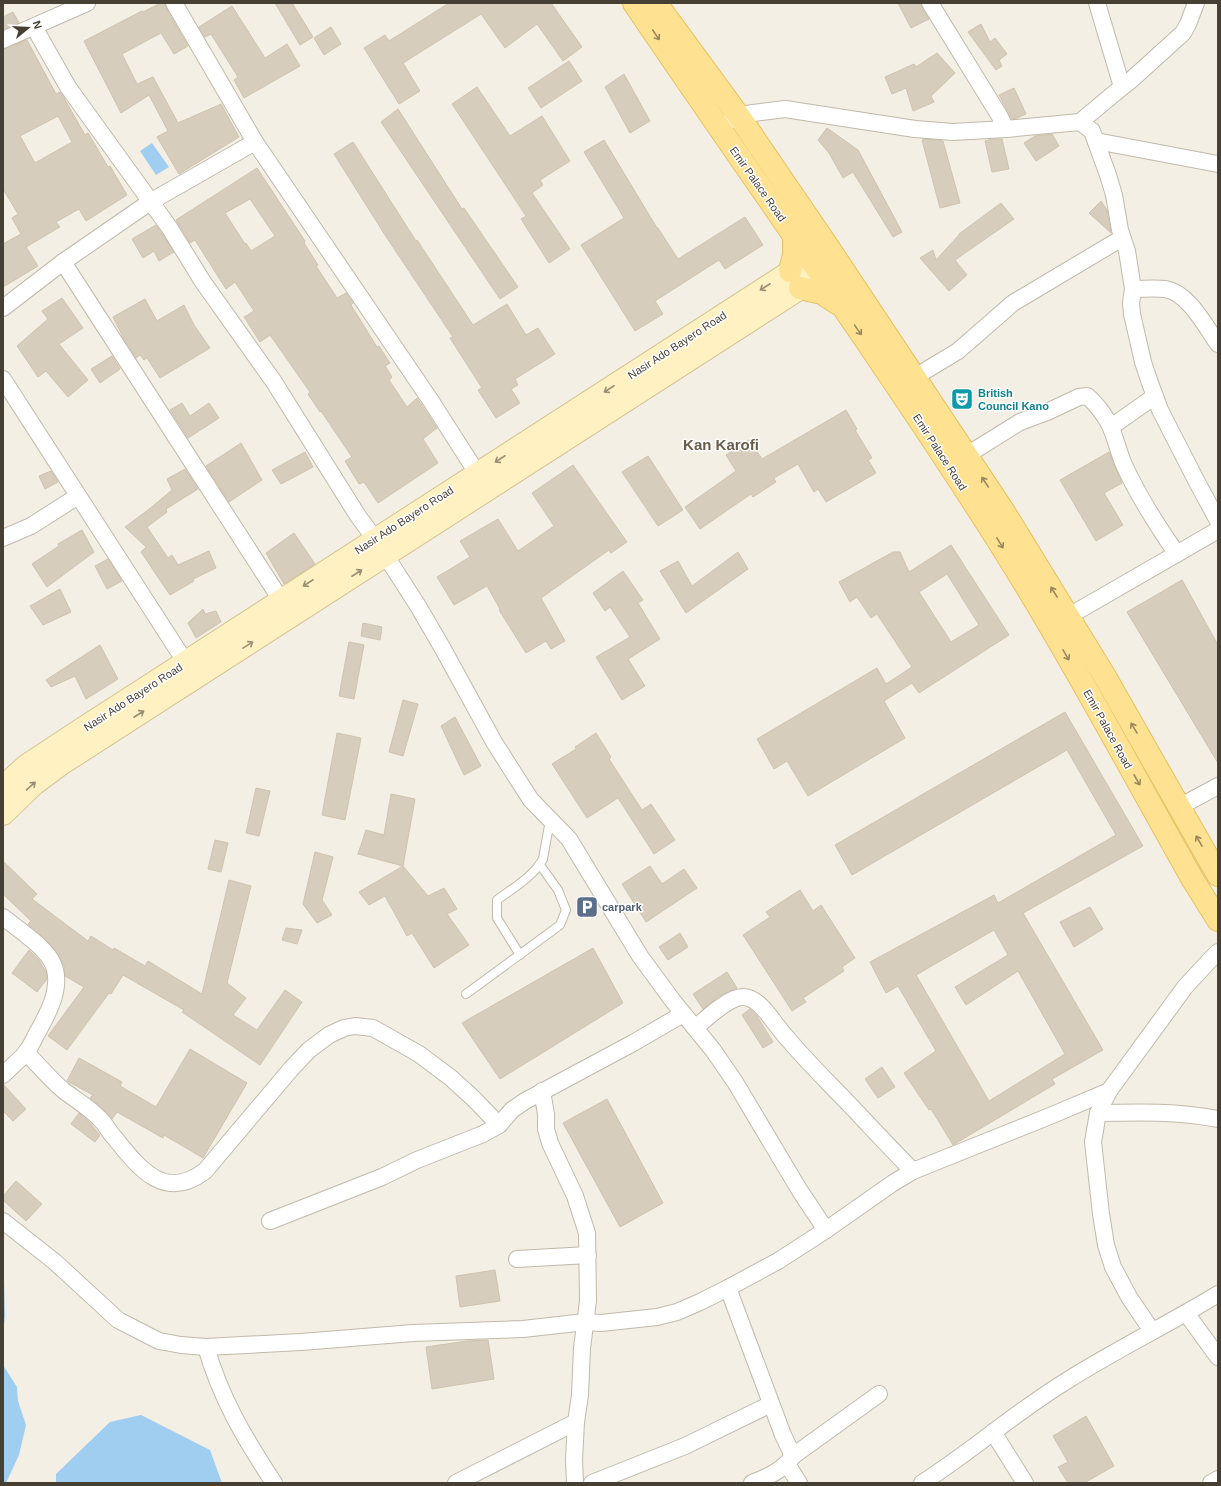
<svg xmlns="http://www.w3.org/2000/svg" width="1221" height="1486" font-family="Arial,sans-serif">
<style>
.water{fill:#9fcef1}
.building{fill:#d7cdbd;stroke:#cfc3ad;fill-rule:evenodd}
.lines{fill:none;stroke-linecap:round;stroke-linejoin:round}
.lane-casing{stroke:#c1b9aa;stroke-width:10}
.street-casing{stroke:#c1b9aa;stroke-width:18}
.secondary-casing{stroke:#d4c393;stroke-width:24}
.primary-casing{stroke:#e6c05f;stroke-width:24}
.lane{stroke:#fff;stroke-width:8}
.street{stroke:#fff;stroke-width:16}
.secondary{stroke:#fff1c2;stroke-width:22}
.primary{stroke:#ffe291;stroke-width:22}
.oneway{stroke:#99885e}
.oneway2{stroke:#998f74}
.labels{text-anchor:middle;stroke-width:3;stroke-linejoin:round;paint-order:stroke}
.street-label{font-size:11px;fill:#453f34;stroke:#fff}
.culture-label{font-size:11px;font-weight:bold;fill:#0d838f;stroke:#fff;text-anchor:start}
.service-label{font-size:11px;font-weight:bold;fill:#4e5e75;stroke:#fff;text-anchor:start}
.district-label{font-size:15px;font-weight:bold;fill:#685d4b;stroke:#fff}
</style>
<rect width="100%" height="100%" fill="#f3efe4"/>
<g class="water">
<path d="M152,143L169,167L156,175L140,151Z"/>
<path d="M3,1280H4L5,1316L3,1333Z"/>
<path d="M3,1365L17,1387L18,1401L26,1425L19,1455L6,1483H3Z"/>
<path d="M141,1415L210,1450L222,1483H56V1474L110,1422Z"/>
</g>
<g class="building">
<path d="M161,3H165L166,8L188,46L174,54L161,33L122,54L137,84L153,77L178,123L221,104L239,137L179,174L157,137L168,131L149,95L121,113L84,41L142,11L143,12Z"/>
<path d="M275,3H292L313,37L300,45Z"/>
<path d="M449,3H551L582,47L563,61L537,24L505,48L481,14L403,63L420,91L399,104L364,48L385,35L389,41Z"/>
<path d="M898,3H921L922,8L929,19L911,28Z"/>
<path d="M232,6L265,58L287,44L300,66L244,98L234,80L238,77L211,34L205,37L199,27Z"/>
<path d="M13,12L19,23L3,30V17Z"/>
<path d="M981,24L990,42L995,38L1007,54L999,60L1002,66L996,70L968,32Z"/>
<path d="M331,27L341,44L324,55L314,38Z"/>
<path d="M27,40L56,94L60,92L64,98L85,135L88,133L108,167L110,166L127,195L86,221L79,209L56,222L60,227L26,247L38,266L3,287V244L21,234L12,218L18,214L3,189V49ZM58,116L72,142L35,163L20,136Z"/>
<path d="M937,53L955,73L931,96L934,102L913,111L906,88L892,94L885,77L914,64L916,67Z"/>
<path d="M569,61L582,81L541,108L528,88Z"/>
<path d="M624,74L650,121L630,133L605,87Z"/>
<path d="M477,87L510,136L542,116L570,161L540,180L543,185L532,193L570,249L549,263L521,219L526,216L452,104Z"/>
<path d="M1014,88L1026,114L1017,118L1012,119L999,95Z"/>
<path d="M398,109L462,209L464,208L518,287L500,299L381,122Z"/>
<path d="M827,128L858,150L902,232L893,237L853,172L843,178L829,153L818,140Z"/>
<path d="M1052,134L1059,146L1036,161L1024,143L1035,136Z"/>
<path d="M926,139L943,141L960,203L940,208L922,140Z"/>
<path d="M992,139H1002L1009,169L992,172L985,141Z"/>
<path d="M604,140L657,228H658L678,259L745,217L763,245L725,269L719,260L655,301L663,314L635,331L581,245L624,218L584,152Z"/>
<path d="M353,142L416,241L417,240L473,325L507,304L526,335L538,328L555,354L515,379L518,385L511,389L520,403L496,418L478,390L482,388L450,338L453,337L385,235L334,154Z"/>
<path d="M257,168L305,241L304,243L318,265L316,266L337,298L346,293L353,303L351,305L377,347L379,346L390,363L385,366L392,377L389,380L407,407L417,398L437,428L423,439L438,463L378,503L364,482L359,484L345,461L352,457L321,411L320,412L308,394L310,392L270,335L260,342L244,317L254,311L235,282L226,289L195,240L190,243L176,220ZM250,199L275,236L251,251L246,243L245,244L225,213Z"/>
<path d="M1101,201L1107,210L1111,233L1089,213Z"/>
<path d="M1001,203L1014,219L955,260L967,275L949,291L920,258L933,250L936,260L959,235V234Z"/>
<path d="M156,225L174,252L159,261L154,251L143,258L132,239Z"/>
<path d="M62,298L83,328L59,344L88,380L68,397L46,371L38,377L17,346L48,319L42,311Z"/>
<path d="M145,299L157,321L184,305L194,325L210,348L160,378L147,358L144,360L140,355L136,358L124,339L113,317Z"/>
<path d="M112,356L120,369L100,383L91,369Z"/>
<path d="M182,403L190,416L209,403L219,418L188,438L170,410Z"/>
<path d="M846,410L857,429L855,430L872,458L868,460L876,473L826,502L818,489L814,492L798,464L774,478L776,482L753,497L751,494L700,529L685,507L736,471L726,455L749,440L762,459Z"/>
<path d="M241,443L262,480L229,502L206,466Z"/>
<path d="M305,452L313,467L281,484L272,470Z"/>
<path d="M1109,452L1122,483L1104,493L1123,525L1096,541L1060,480Z"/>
<path d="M648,456L683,510L658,526L622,472Z"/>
<path d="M573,465L627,542L611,553L609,550L541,598L565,641L551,649L546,641L526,653L499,610L500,609L487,586L454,605L437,577L470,557L460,541L498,519L518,551L554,526L532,493Z"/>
<path d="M185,469L198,489L166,509L167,512L147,527L168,558L172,555L178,565L209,551L216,568L193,579L194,581L170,595L141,552L146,547L125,527L148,510L172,490L167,479Z"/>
<path d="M51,471L58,482L45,489L39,476Z"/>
<path d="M82,530L94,552L47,587L32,564L59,546L58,544Z"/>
<path d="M294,533L315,564L284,584L266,553Z"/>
<path d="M951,545L1009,635L919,693L912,683L884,701L905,738L808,796L787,761L774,769L757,739L877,668L886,684L912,667L877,614L871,618L857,597L850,602L839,582L893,552H900L909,572ZM947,574L979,625L951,642L919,592Z"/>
<path d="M738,552L748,569L686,613L660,571L678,561L692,586Z"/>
<path d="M108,559L122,581L107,589L95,566Z"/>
<path d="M623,571L643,600L638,603L660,639L628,659L645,686L622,700L596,657L630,637L610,607L605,611L593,593Z"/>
<path d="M1182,580L1218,645V763L1127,612Z"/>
<path d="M60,589L71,612L43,625L30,606Z"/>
<path d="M203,609L205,614L216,611L221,622L196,638L188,623Z"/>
<path d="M363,623L382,627L380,640L361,636Z"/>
<path d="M349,642L364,645L354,699L339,696Z"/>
<path d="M100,645L118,679L86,699L75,676L51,687L46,680Z"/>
<path d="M403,700L418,704L403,756L389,752Z"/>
<path d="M1065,712L1143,846L1023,913L1103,1050L1052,1079L1055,1084L953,1145L931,1109L929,1110L904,1073L936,1051L898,986L886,993L870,962L994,895L998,903L1116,835L1067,750L852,875L835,845ZM994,930L1008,955L955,987L966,1005L1018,971L1065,1054L989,1101L916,975Z"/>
<path d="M455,717L481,766L464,775L441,726Z"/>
<path d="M337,733L361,738L345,820L322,815Z"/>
<path d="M596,733L611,757L609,759L642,810L651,804L675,840L654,854L618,798L587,818L552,764L576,749L575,747Z"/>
<path d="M256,788L270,791L259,836L246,833Z"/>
<path d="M391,794L415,799L403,866L358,854L366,830L384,835Z"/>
<path d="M215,840L228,843L221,872L208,869Z"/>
<path d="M315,852L333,857L322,900L332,915L317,923L303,904Z"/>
<path d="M3,861L37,894L32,899L88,941L91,936L113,950L114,948L145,966L148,961L202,994L229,880L251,886L227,983L246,998L233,1015L257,1030L285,990L302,1002L260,1065L182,1012L184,1010L123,975L111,994L109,993L67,1050L48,1036L84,987L65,976L64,966L54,948L28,924L31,921L3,894Z"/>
<path d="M403,866L428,896L444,888L457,909L447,914L469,945L434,968L412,933L407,936L385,896L369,905L359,892Z"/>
<path d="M650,866L662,884L684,869L697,888L646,922L622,884Z"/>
<path d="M800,890L813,911L821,905L855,958L842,967L844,971L803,998L806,1002L792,1011L743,935L770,917L766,912Z"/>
<path d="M1090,907L1103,929L1074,947L1060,922Z"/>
<path d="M286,928L302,930L297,944L282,940Z"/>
<path d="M680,933L688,947L668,960L659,947Z"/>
<path d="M593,948L623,1003L500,1079L462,1023Z"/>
<path d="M29,950L39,960L46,972L47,979L37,992L12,973Z"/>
<path d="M727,972L737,988L719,996L703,1009L693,994Z"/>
<path d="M750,1009L757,1016L773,1042L763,1048L742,1015Z"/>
<path d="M190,1049L247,1083L203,1158L164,1135L163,1138L117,1112L112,1119L103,1109L90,1098L93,1095L67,1081L79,1058L122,1082L120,1086L156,1107Z"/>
<path d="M882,1067L895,1087L878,1098L865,1079Z"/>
<path d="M3,1084L26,1109L13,1121L3,1111Z"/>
<path d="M607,1099L663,1203L620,1227L563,1123Z"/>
<path d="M79,1113L90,1123L100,1135L95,1142L71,1124Z"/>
<path d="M16,1181L42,1204L26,1221L3,1200V1196Z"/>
<path d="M495,1270L500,1301L460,1307L456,1276Z"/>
<path d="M488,1340L494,1379L432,1389L426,1347L467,1341Z"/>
<path d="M1086,1416L1114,1466L1084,1483H1068L1058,1467L1068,1462L1053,1436Z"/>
</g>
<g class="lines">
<g class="lane-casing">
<g id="lane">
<path d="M520,955L497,918V900C513,888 533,877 543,859L550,820"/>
<path d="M466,994L560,925L566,910L558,890L540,865"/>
</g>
</g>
<g class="street-casing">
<g id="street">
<path d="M174,3L255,142L431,401L477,473"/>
<path d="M930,3L999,115L1006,129"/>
<path d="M1097,3L1122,87"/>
<path d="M34,27L68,87L169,227L203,282L274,382L358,516L375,539L418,606L443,649L494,742L520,783L531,800L569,839L640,956L673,1001L713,1050L735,1082L800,1191L826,1230"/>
<path d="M3,40L87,3"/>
<path d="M731,120L738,115L785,109L915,129L953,132L1006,129L1080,122L1092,131L1108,175L1114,195L1120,230L1127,251L1133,289L1131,303L1132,314L1143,362L1150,383L1160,410L1198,484L1218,521"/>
<path d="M1080,122L1122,87L1130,81L1183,33L1188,24L1196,3"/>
<path d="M1096,141L1218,164"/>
<path d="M63,262L281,600"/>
<path d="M1133,289C1143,289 1155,288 1165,289C1188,292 1206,327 1218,344"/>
<path d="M3,308L63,262L150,202L255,142"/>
<path d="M915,377L958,351L1013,303L1122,238"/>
<path d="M3,379L186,663"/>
<path d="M1111,427L1155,396"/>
<path d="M967,455L1020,422L1047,412L1079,397L1087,396C1095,402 1107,418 1111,428C1116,440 1119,453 1124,465C1138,495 1158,527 1177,554"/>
<path d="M3,538L31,526L78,496"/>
<path d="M1069,616L1218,530"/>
<path d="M1179,807L1218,786"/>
<path d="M3,917C18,929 41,944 51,960C65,984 48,1014 36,1035C33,1041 30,1048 25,1054C18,1061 10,1068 3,1075"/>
<path d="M695,1028C706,1019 728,997 743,997C758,997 770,1017 778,1027C800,1055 824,1078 848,1103C870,1126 891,1149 913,1171"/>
<path d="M26,1052C38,1065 50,1079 63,1090C76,1100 90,1108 101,1120C106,1125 109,1132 114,1137C139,1168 164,1202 205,1171L291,1069L309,1050L329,1035L344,1028L355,1026L373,1028L419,1054L451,1078L474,1099L499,1125"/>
<path d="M542,1091L546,1114V1129L550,1143L575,1196L587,1233L588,1301L582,1348L580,1395L576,1422L574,1460L575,1483"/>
<path d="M1098,1113C1139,1112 1178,1111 1218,1119"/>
<path d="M3,1221L55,1262L118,1320L159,1341L181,1345L206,1347L301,1342L413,1333L523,1329L585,1322L601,1323L657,1317L677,1312L700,1302L728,1288L778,1261L826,1230L893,1183L913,1171L1050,1116L1109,1091"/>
<path d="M270,1221L382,1177L417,1160L483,1134L499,1125L512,1110L525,1101L633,1043L683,1014"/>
<path d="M517,1259L588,1255"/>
<path d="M728,1288L783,1435L793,1456"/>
<path d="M1186,1313L1218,1357"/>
<path d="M1152,1331L1129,1297L1113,1267L1106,1245L1101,1214L1093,1142L1098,1113L1109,1091L1185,987L1209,961L1218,952"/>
<path d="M206,1347C221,1399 245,1439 274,1483"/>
<path d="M993,1432L1025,1483"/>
<path d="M787,1464L799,1483"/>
<path d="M456,1483L576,1422"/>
<path d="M592,1483L685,1446L771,1404"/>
<path d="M752,1483C768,1477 783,1470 793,1456L879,1394"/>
<path d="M922,1483C972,1451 1017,1411 1068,1380C1117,1349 1169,1324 1218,1294"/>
<path d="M1211,1483L1218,1479"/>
</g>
</g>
<g class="secondary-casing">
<g id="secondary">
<path d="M3,787L26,766L79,731L807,261"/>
<path d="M3,814L34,784L61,764L816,278"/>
</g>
</g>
<g class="primary-casing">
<g id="primary">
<path d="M634,3C753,179 878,352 992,531C1064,644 1127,763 1193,880L1218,920"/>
<path d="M656,3L738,115L828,247L1004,512L1104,675L1218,875"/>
<path d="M790,271L794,255V236"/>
<path d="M800,288L822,293L837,303"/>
</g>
</g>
<use href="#lane" class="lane"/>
<use href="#street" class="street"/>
<use href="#secondary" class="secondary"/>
<use href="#primary" class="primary"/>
</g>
<defs><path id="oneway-shaft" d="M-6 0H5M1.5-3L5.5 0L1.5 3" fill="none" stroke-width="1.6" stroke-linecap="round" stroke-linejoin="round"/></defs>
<g class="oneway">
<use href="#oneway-shaft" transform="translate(656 35) rotate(56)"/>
<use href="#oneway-shaft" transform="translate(858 330) rotate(55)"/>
<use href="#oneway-shaft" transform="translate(985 482) rotate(-123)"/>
<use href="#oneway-shaft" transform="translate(1000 543) rotate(58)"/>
<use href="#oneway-shaft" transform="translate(1054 592) rotate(-122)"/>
<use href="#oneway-shaft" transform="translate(1066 655) rotate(60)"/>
<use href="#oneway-shaft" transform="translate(1134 728) rotate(-120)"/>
<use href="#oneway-shaft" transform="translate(1137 780) rotate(61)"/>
<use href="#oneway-shaft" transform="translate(1199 841) rotate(-120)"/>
</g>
<g class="oneway2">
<use href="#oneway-shaft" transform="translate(765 287) rotate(147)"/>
<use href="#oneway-shaft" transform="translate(609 389) rotate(147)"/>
<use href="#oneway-shaft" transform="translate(500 459) rotate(147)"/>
<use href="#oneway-shaft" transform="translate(357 573) rotate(-33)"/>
<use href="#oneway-shaft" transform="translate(308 583) rotate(147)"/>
<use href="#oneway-shaft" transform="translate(248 645) rotate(-32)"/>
<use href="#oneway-shaft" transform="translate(139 714) rotate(-33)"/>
<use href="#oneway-shaft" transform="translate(31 786) rotate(-41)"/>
</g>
<defs>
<g id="theatre-square" transform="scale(1.15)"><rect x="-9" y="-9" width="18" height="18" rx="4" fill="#0f9aa8" stroke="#fff"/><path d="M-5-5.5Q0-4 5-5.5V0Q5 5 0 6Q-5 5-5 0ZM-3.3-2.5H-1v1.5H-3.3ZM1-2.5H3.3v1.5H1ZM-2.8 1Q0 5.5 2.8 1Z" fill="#fff"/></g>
<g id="parking-square" transform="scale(1.15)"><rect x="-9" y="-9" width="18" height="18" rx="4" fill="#5c6f8a" stroke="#fff"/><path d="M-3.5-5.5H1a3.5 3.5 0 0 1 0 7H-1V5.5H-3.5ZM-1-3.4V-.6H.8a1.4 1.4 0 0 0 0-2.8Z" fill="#fff"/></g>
</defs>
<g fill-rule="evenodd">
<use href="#theatre-square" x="962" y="399"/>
<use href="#parking-square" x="587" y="907"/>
</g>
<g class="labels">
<g class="street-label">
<text transform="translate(758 184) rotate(55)" y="4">Emir Palace Road</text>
<text transform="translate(677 345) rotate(-33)" y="4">Nasir Ado Bayero Road</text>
<text transform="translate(940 452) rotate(57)" y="4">Emir Palace Road</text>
<text transform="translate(404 520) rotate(-33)" y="4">Nasir Ado Bayero Road</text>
<text transform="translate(133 697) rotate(-33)" y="4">Nasir Ado Bayero Road</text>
<text transform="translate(1108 729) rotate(61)" y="4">Emir Palace Road</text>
</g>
<g class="culture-label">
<text x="978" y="397">British<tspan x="978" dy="13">Council Kano</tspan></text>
</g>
<g class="service-label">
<text x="602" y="911">carpark</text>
</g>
<g class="district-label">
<text x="721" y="450">Kan Karofi</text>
</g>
</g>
<rect width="1221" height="1486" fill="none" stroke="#453f34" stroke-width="8"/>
<g transform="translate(28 28) rotate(72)" stroke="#ffffff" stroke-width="3" paint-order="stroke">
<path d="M0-3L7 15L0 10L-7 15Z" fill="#453f34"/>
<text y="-6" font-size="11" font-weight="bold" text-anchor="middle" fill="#453f34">N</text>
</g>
</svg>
